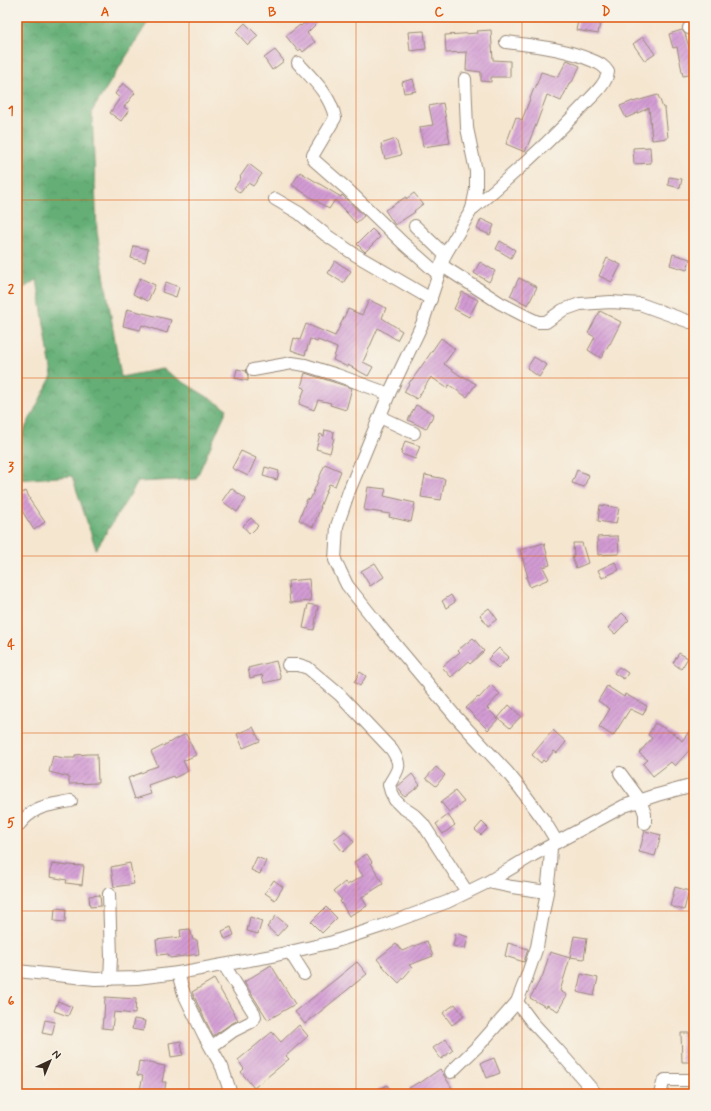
<svg xmlns="http://www.w3.org/2000/svg" width="711" height="1111" font-family="Mynerve,sans-serif">
<style>
.forest{fill:url(#forest-crowns);stroke:#506c4a}
.building{fill:url(#building-hatch)}
.lines{fill:none;stroke-linecap:round;stroke-linejoin:round}
.minor-casing{stroke:#988877;stroke-width:14}
.minor{stroke:#fff;stroke-width:12}
.grid{fill:none;stroke:#df570d;stroke-width:1;stroke-opacity:0.55}
.neatline{fill:none;stroke:#df570d;stroke-width:1.5}
.grid-label{font-size:13px;text-anchor:middle;font-weight:bold;fill:#df570d}
</style>
<defs>
<pattern id="forest-crowns" width="20" height="18" patternUnits="userSpaceOnUse"><rect width="20" height="18" fill="#65af77"/><path d="M2 6a3 3 0 1 1 6 0M12 15a3 3 0 1 1 6 0" fill="none" stroke="#548f61"/></pattern>
<pattern id="building-hatch" width="6" height="6" patternUnits="userSpaceOnUse"><rect width="6" height="6" fill="#d39cd4"/><path d="M-1 1l2-2M0 6l6-6M5 7l2-2" fill="none" stroke="#ac7fab"/></pattern>
</defs>
<rect width="100%" height="100%" fill="#f7f3e8"/>
<filter id="ink" filterUnits="userSpaceOnUse"><feTurbulence type="fractalNoise" baseFrequency=".025" numOctaves="2"/><feDisplacementMap in="SourceGraphic" scale="8" xChannelSelector="R" yChannelSelector="G"/><feConvolveMatrix kernelMatrix="1 2 1 2 8 2 1 2 1" color-interpolation-filters="sRGB"/></filter>
<filter id="wash" filterUnits="userSpaceOnUse"><feTurbulence type="fractalNoise" baseFrequency=".012" numOctaves="4" result="noise"/><feDisplacementMap in="SourceGraphic" scale="16" xChannelSelector="R" yChannelSelector="G"/><feGaussianBlur stdDeviation="0.9" result="paint"/><feColorMatrix in="noise" values="0 0 0 0 0 0 0 0 0 0 0 0 0 0 0 0 0 1.4 0 .05"/><feComposite in="paint" operator="in"/></filter>
<g filter="url(#wash)">
<rect width="100%" height="100%" fill="#f5e6d0"/>
<path class="forest" d="M17,17H151L92,111L97,232L121,377L162,369L227,409L196,479L138,482L96,549L72,476L17,480V442L20,438L52,376L37,279L17,293Z"/>
<g id="blocks">
<g class="building">
<path d="M311,17L317,23L307,33L315,42L303,52L301,49L298,51L286,36L300,25L301,26Z"/>
<path d="M579,17H601L598,34L576,30Z"/>
<path d="M245,23L258,36L248,45L236,32Z"/>
<path d="M491,30L493,60L510,61V77H491V82L481,81V72L466,70L467,52L446,53L445,35L478,33L477,31Z"/>
<path d="M682,30L685,34L691,53L694,52V74L683,76L677,47L673,48L669,34Z"/>
<path d="M424,31L426,49L410,51L408,32Z"/>
<path d="M643,37L655,54L645,61L633,44Z"/>
<path d="M275,50L284,61L272,70L264,58Z"/>
<path d="M567,60L580,66L572,82H570L561,101L547,95L536,125L525,152L506,144L516,117L522,120L534,88L535,89L541,72L558,77Z"/>
<path d="M413,79L416,91L404,93L402,82Z"/>
<path d="M123,83L135,93L124,107L129,110L121,121L110,113L120,98L115,94Z"/>
<path d="M658,95L663,108H665L668,138L652,140L649,108L626,118L620,106L633,101V102Z"/>
<path d="M443,103L450,143L423,147L420,127L433,125L429,106Z"/>
<path d="M396,139L401,155L385,159L381,144Z"/>
<path d="M650,147L651,163L634,164L633,148Z"/>
<path d="M249,164L262,174L253,186L248,183L240,193L234,188L241,178L240,177Z"/>
<path d="M300,172L341,197L342,195L364,216L356,223L335,200L329,209L292,185Z"/>
<path d="M669,177L682,179L680,188L668,185Z"/>
<path d="M414,193L423,204L414,211L415,212L395,225L385,210L406,197V199Z"/>
<path d="M481,219L494,225L490,235L477,229Z"/>
<path d="M372,229L380,237L365,252L357,244Z"/>
<path d="M500,241L515,250L511,258L496,249Z"/>
<path d="M134,246L148,249L145,262L131,258Z"/>
<path d="M673,254L690,259L687,270L670,265Z"/>
<path d="M607,258L621,265L612,282L599,276Z"/>
<path d="M335,261L351,271L343,283L328,273Z"/>
<path d="M480,262L495,271L489,282L474,273Z"/>
<path d="M140,278L155,285L148,301L133,294Z"/>
<path d="M519,278L537,287L528,305L510,296Z"/>
<path d="M166,282L179,287L176,297L162,292Z"/>
<path d="M462,292L478,300L469,317L454,309Z"/>
<path d="M369,300L386,308L382,318L402,331L397,340L378,328L363,362L373,367L368,376L348,365V367L333,360L337,348L318,340L317,342L310,339L305,355L291,350L294,338L300,340L306,324L335,336L348,309L362,315Z"/>
<path d="M127,309L171,320L167,333L142,325L140,330L123,326Z"/>
<path d="M600,311L621,322L610,344H609L601,358L588,350L595,337L588,333Z"/>
<path d="M441,338L455,349L444,364L462,377L463,376L476,384L467,397L449,385L447,388L431,377L417,399L404,392L411,380H412Z"/>
<path d="M534,357L547,365L539,377L527,368Z"/>
<path d="M237,369L246,371L248,376V381L235,378Z"/>
<path d="M305,373L352,388L346,410L330,405L331,403L318,400L314,410L299,404L305,388L301,387Z"/>
<path d="M416,405L434,414L426,429L408,420Z"/>
<path d="M325,430L334,432L333,438H334L330,453L316,449L320,434L324,436Z"/>
<path d="M405,441L420,446L415,459L401,454Z"/>
<path d="M241,451L256,458L248,476L232,468Z"/>
<path d="M325,464L341,471L335,486L329,484L320,507H321L313,527L299,520L307,499L310,500Z"/>
<path d="M265,467L279,471L277,480L263,476Z"/>
<path d="M577,470L589,475L584,487L572,483Z"/>
<path d="M425,475L445,479L441,500L421,497Z"/>
<path d="M368,487L386,489L384,496L415,503L411,522L389,517L390,514L364,510Z"/>
<path d="M231,488L246,499L237,512L222,501Z"/>
<path d="M26,491L30,499H29L45,522L34,530L17,503V495Z"/>
<path d="M600,505L619,508L616,524L598,521Z"/>
<path d="M251,518L258,526L250,534L243,526Z"/>
<path d="M614,536H618L619,554L598,555L597,537Z"/>
<path d="M544,543L550,565L543,567L549,579L530,587L526,577H528L520,550Z"/>
<path d="M573,543H582L588,563L576,568L572,557L574,556Z"/>
<path d="M615,562L619,570L602,578L598,570Z"/>
<path d="M375,563L384,577L370,586L361,571Z"/>
<path d="M309,579L311,601L290,603L288,581Z"/>
<path d="M451,595L455,602L446,608L442,601Z"/>
<path d="M308,604L318,606L314,630L303,628Z"/>
<path d="M489,608L497,619L488,626L480,615Z"/>
<path d="M622,613L629,620L615,634L608,628Z"/>
<path d="M473,638L484,651L470,664L468,662L451,677L442,667L460,652L458,650Z"/>
<path d="M499,648L509,657L498,668L488,659Z"/>
<path d="M679,653L688,658L681,669L673,663Z"/>
<path d="M276,661L281,679L264,683L262,675L250,678L248,668Z"/>
<path d="M619,667L628,673L624,679L614,673Z"/>
<path d="M360,672L366,676L360,686L354,682Z"/>
<path d="M491,685L500,694L487,708L498,719L488,730L466,708L478,697L479,698Z"/>
<path d="M607,686L624,697L625,694L647,706L643,715L630,709L613,736L599,727L610,709L598,701Z"/>
<path d="M509,705L521,716L510,728L498,718Z"/>
<path d="M655,723L676,735L682,741L689,732L694,736V745L675,766L671,762L653,776L643,764L648,760L639,753L652,738L648,735Z"/>
<path d="M253,727L260,741L243,748L237,734Z"/>
<path d="M553,730L566,742L557,753L554,751L545,762L543,760L541,763L532,755Z"/>
<path d="M186,734L196,755L183,761L188,771L174,778L173,776L148,785L151,794L135,799L128,778L146,771V770L158,766L151,752Z"/>
<path d="M89,754H97L98,783L69,784V777L49,772L53,756L64,758H75V755Z"/>
<path d="M436,767L445,775L436,786L426,778Z"/>
<path d="M412,774L420,785L405,797L397,787Z"/>
<path d="M455,791L464,802L449,812L441,802Z"/>
<path d="M448,815L455,825L443,834L436,824Z"/>
<path d="M482,822L488,828L481,835L475,830Z"/>
<path d="M345,831L354,842L343,852L333,840Z"/>
<path d="M645,831L661,835L655,856L639,852Z"/>
<path d="M367,854L372,862L371,863L383,884L362,897L367,906L349,916L340,901L342,900L334,891L345,882L347,885L363,876L354,862Z"/>
<path d="M257,857L266,861L260,874L251,870Z"/>
<path d="M130,863L134,884L114,887L111,867Z"/>
<path d="M52,864L68,866V865L84,866L82,885L66,883L67,880L50,877Z"/>
<path d="M274,880L283,887L275,900L265,893Z"/>
<path d="M675,887L689,891L684,910L670,906Z"/>
<path d="M100,895L101,906L90,907L89,896Z"/>
<path d="M326,907L337,918L322,933L311,922Z"/>
<path d="M55,908L66,909L65,922L54,921Z"/>
<path d="M276,916L287,925L277,936L267,927Z"/>
<path d="M250,917L262,921L258,934L247,931Z"/>
<path d="M231,927L234,935L225,939L222,931Z"/>
<path d="M190,929L193,940H197L199,954L170,958L168,954L158,955L156,940L181,937L180,930Z"/>
<path d="M456,933L468,937L465,949L453,946Z"/>
<path d="M574,936L587,938L584,959L570,957Z"/>
<path d="M427,941L433,956L409,965L412,968L399,983L388,972L377,959L396,944L402,951Z"/>
<path d="M508,943L528,949L524,962L505,956Z"/>
<path d="M550,952L570,958L560,991L567,995L558,1011L547,1005L546,1007L530,998L543,975Z"/>
<path d="M357,962L367,974L305,1024L295,1012Z"/>
<path d="M271,965L295,1004L268,1020L244,982Z"/>
<path d="M581,974L598,978L594,996L577,992Z"/>
<path d="M214,979L238,1020L229,1025L213,1036L192,992Z"/>
<path d="M105,997L136,999L135,1014L114,1012L112,1029L102,1028L103,1018H104Z"/>
<path d="M58,1001L72,1007L68,1016L54,1011Z"/>
<path d="M455,1004L464,1016L452,1025L443,1013Z"/>
<path d="M134,1019L145,1021L143,1031L132,1029Z"/>
<path d="M45,1020L55,1022L52,1035L42,1033Z"/>
<path d="M299,1025L308,1036L286,1056L289,1059L254,1088L241,1072L244,1069L238,1060L272,1032L281,1042Z"/>
<path d="M681,1033H690V1044H694V1062H682Z"/>
<path d="M446,1039L453,1050L441,1059L433,1048Z"/>
<path d="M181,1041L183,1055L171,1057L169,1043Z"/>
<path d="M494,1058L500,1073L487,1078L481,1063Z"/>
<path d="M139,1061L165,1066L162,1082H166L164,1094H139L143,1076L137,1075Z"/>
<path d="M440,1069L452,1088L443,1094H413L409,1088L419,1082L420,1083Z"/>
<path d="M387,1085L391,1091L386,1094H371Z"/>
</g>
</g>
</g>
<g filter="url(#ink)">
<use href="#blocks" fill-opacity="0" stroke="#988877" stroke-width="1"/>
<g class="lines">
<g class="minor-casing">
<g id="minor">
<path d="M689,28L694,27"/>
<path d="M298,63C313,79 331,96 335,118L313,155V158L315,161L347,189L404,244L438,274"/>
<path d="M465,79L467,128L476,171V189L472,209L445,255L423,322L389,394L349,491L337,526L335,560L347,585L378,624L456,717L507,772L520,788L545,822L557,842"/>
<path d="M275,199L299,213L326,235L354,254L431,299"/>
<path d="M472,209C511,177 548,143 583,106C592,96 606,85 608,72C604,65 598,63 591,60C564,48 535,46 506,42"/>
<path d="M415,226L445,255"/>
<path d="M441,265L500,303L531,319L538,322H546L563,310L580,304L611,302L640,304L690,322"/>
<path d="M253,370L292,363L305,365L337,375L389,394"/>
<path d="M380,417L414,433"/>
<path d="M288,665H299L308,668L340,695L392,750C403,767 398,769 389,785L391,792L395,800L402,807L414,815L423,824L467,892"/>
<path d="M620,773L640,800L645,814V823"/>
<path d="M17,827C34,805 46,806 71,801"/>
<path d="M488,882L512,887L547,892"/>
<path d="M109,894L111,957L110,979"/>
<path d="M290,952L304,974"/>
<path d="M17,971L95,979L137,978L178,973L272,956L333,942L382,926L447,902L488,882L533,855L624,806L657,795L694,785"/>
<path d="M178,973L184,994L204,1035L222,1067L231,1094"/>
<path d="M517,1002L532,1022L557,1049L596,1094"/>
<path d="M211,1047L233,1031L251,1022L255,1017L254,1013L224,965"/>
<path d="M451,1072L480,1044L517,1002L527,976L537,947L547,892L550,865L551,846"/>
<path d="M660,1094L663,1083L665,1080H694"/>
</g>
</g>
<use href="#minor" class="minor"/>
</g>
</g>
<path class="grid" d="M189,17V1094M356,17V1094M522,17V1094M17,200H694M17,378H694M17,556H694M17,733H694M17,911H694"/>
<rect width="711" height="1111" fill="none" stroke="#f7f3e8" stroke-width="44"/>
<g transform="translate(50 1061) rotate(44)" stroke="#f7f3e8" stroke-width="3" paint-order="stroke">
<path d="M0-3L7 15L0 10L-7 15Z" fill="#3b2a1e"/>
<text y="-6" font-size="11" font-weight="bold" text-anchor="middle" fill="#3b2a1e">N</text>
</g>
<rect x="22" y="22" width="667" height="1067" class="neatline"/>
<g class="grid-label">
<text x="105" y="16">A</text>
<text x="272" y="16">B</text>
<text x="439" y="16">C</text>
<text x="606" y="16">D</text>
<text x="11" y="115">1</text>
<text x="11" y="293">2</text>
<text x="11" y="471">3</text>
<text x="11" y="649">4</text>
<text x="11" y="827">5</text>
<text x="11" y="1005">6</text>
</g>
</svg>
